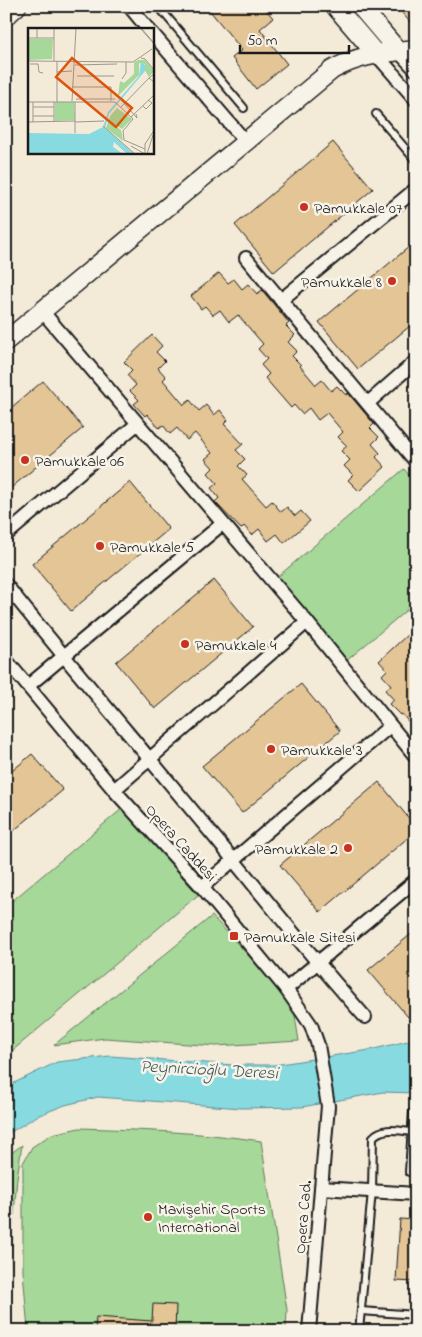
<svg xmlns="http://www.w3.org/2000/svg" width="422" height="1337" font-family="'Indie Flower',sans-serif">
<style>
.green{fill:#a6d899;stroke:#617a5a}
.water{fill:#88dae1;stroke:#5d8e92}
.building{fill:#e3c596;stroke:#1c1c1c}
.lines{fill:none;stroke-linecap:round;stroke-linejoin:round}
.lane-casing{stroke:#1c1c1c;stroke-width:10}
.street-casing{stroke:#1c1c1c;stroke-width:16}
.secondary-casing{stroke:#1c1c1c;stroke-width:21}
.lane{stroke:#f7f3e8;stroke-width:6}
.street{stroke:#f7f3e8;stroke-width:12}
.secondary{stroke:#f7f3e8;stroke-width:18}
.poi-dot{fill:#c8321e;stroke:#f7f3e8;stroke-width:2}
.labels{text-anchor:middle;stroke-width:5;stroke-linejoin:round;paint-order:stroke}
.poi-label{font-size:16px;fill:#1c1c1c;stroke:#f7f3e8;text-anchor:start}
.street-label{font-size:16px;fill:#1c1c1c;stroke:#f7f3e8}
.water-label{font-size:18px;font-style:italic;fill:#3c5557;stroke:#f7f3e8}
.inset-road{fill:none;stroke:#9d988d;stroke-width:1}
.view{fill:#de560d;fill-opacity:0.15;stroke:#de560d;stroke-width:2.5}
.inset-edge{fill:none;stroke:#1c1c1c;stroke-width:2.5}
</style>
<rect width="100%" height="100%" fill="#f3ead8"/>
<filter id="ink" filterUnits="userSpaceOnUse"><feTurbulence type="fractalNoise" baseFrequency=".02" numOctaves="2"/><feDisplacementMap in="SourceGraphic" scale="10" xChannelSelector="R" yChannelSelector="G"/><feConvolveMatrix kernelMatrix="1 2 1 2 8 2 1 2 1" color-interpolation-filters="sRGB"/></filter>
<g filter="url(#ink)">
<g class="green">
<path d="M404,469L416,484V602L345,662L275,579Z"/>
<path d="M123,808L198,895L6,1056V906Z"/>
<path d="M212,916L293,1004L299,1041L216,1046L105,1038L54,1045Z"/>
<path d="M79,1128C140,1130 201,1132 261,1141L287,1310L286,1331H28L23,1271V1163L32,1147L52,1134Z"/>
<path d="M22,1145L17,1178L6,1309V1157Z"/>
</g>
<path class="water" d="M416,1039V1093L383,1092L302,1107L241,1108L98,1097L65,1105L37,1116L6,1135V1087L57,1062L110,1056L233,1065H274L370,1050Z"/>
<g class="building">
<path d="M206,6H263L273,18L260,29L287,64L256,89L232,58L242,50Z"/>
<path d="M396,6H416V29Z"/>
<path d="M333,142L373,189L274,272L235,225Z"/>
<path d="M416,241V321L358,369L319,322Z"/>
<path d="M219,273L228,283L234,279L242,289L248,284L257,294L262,290L289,323L286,326L295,335L288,342L297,351L292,356L301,365L300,366L316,385L322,380L331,391L337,386L346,395L348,393L374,424L370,428L379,437L372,444L380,453L376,457L385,467L359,491L348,480L353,475L344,466L350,460L341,451L347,446L338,437L343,432L327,413L318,420L309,408L302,414L294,405L291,408L265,378L269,374L261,365L267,359L258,349L263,344L238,315L229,322L220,310L213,315L205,306L201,309L191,296Z"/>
<path d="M152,335L162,346L156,352L165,361L158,368L166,377L163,380L184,405L190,400L199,411L206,405L214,415L220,410L228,420L224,424L243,444L236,450L245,459L238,466L247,475L242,479L266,506L272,501L281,512L287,507L295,516L301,511L310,521L284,543L277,534L268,541L259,529L252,535L244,526L241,529L215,502L219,498L211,488L217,483L208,473L213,468L205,459L212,453L195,433L187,440L177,428L170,434L163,425L159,428L147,414L145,416L134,404L139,400L130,391L136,385L127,375L132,370L124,362Z"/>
<path d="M43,381L83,428L6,492V412Z"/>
<path d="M130,482L169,529L71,611L32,564Z"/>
<path d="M214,580L253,627L155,709L116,662Z"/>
<path d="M407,635L416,644V647L411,652L416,657V731L402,714L400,715L389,704L394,700L385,690L391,685L382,675L387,670L379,661Z"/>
<path d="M301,684L340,731L242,813L202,766Z"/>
<path d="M32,754L63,790L6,837V776Z"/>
<path d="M379,782L416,827V831L320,912L280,865Z"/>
<path d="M416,930V1010L408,1017L368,970Z"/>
<path d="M400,1219L416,1220V1282L396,1281Z"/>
<path d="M153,1304L176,1305L175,1331H95L96,1317L152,1321Z"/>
</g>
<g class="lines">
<g class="lane-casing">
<g id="lane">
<path d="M158,6L244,108"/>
<path d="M376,114L416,161"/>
<path d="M409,1172L413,1112"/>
<path d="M361,1311L416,1315"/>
<path d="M359,1331L372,1191L373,1137C383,1126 399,1131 412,1132"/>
</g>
</g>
<g class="street-casing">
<g id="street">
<path d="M129,6L148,29"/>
<path d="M152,33L245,141"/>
<path d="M398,51L416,70"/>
<path d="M376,54L416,100"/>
<path d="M246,258L416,462"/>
<path d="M281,300L416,189"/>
<path d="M42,311L307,622L416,757"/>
<path d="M368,403L416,361"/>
<path d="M6,535L137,424"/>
<path d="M6,585C67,661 130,735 192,810C250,879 305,950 365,1017"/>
<path d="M6,660L114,790L202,887L286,989L311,1025L318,1045L328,1106L309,1331"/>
<path d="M28,686L222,524"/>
<path d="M114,790L307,622"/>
<path d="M202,887L390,726"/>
<path d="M286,989L416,880"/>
<path d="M321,1188L416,1194"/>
</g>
</g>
<g class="secondary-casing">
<g id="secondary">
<path d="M335,6L376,54"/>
<path d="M360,6L398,51"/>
<path d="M6,16L17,6"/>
<path d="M6,341L332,70C360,54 385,53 416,49"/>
</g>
</g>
<use href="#lane" class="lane"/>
<use href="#street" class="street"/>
<use href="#secondary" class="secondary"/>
</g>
</g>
<g class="poi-dot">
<circle cx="304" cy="207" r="5"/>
<circle cx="392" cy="281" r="5"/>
<circle cx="25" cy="460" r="5"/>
<circle cx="100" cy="546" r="5"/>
<circle cx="185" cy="644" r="5"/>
<circle cx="271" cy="749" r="5"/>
<circle cx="348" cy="848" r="5"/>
<rect x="229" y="931" width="10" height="10" rx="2.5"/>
<circle cx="148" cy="1217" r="5"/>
</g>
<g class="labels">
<g class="poi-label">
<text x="314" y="213">Pamukkale 07</text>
<text x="382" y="287" text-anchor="end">Pamukkale 8</text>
<text x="35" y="466">Pamukkale 06</text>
<text x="110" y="552">Pamukkale 5</text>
<text x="195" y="650">Pamukkale 4</text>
<text x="281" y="755">Pamukkale 3</text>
<text x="338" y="854" text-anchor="end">Pamukkale 2</text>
<text x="244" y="942">Pamukkale Sitesi</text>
<text x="158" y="1214">Mavişehir Sports<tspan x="158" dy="18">International</tspan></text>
</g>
<g class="street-label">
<text transform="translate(182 842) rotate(48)" y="6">Opera Caddesi</text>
<text transform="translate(302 1217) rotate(-85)" y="6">Opera Cad.</text>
</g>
<g class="water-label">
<text transform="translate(209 1069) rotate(3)" y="6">Peynircioğlu Deresi</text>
</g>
</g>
<g transform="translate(28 28)">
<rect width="126" height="126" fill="#f3ead8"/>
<path d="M0,11H25L24,31L0,32ZM111,32H117L126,43L121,49L116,41L117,36L111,35V47L90,68L92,53L96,55L106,46V34ZM27,74H46L47,92L27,93ZM89,80L104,91L94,101L84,95L93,102L95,113L78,100L82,88Z" fill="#a6d899"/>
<path d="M113,34L117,37V43L81,86L77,100L106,126H99L86,114L85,119L95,126H0V105L61,106L75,99L80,84L111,48Z" fill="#88dae1"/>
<path class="inset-road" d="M112,0L127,17M113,0L127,16M0,10H9V0M9,10H26M113,30L117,31L127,43M0,33L105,34L124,21M26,33V0M29,33V74M2,36H10L11,44L15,45M47,37L89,36M29,44L44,43M127,45L121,50L127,55M49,48H86M94,51L98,45V34M44,59H83V73M48,71H87M44,73L48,0M94,73L109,90L108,86M0,74H87L105,91L95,103L96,112L117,121M5,74V94M26,74V94M47,74V105M115,78L118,81L124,75L120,72M5,79H26M93,79L121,50M5,88H26M103,89L127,66M0,94L47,93M47,94L76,93M75,98L107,126M103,118L117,126M117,126V116L127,101M119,126L125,107"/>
<path class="view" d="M44,30L104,80L88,99L28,49Z"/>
<rect width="126" height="126" class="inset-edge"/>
</g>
<rect width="422" height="1337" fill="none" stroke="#f7f3e8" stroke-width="25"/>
<rect x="12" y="12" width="397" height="1312" fill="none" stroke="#1c1c1c" stroke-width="2" filter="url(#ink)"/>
<path d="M240 45v8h109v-8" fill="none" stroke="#1c1c1c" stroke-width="2.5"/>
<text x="247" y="45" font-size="15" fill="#1c1c1c" stroke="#f7f3e8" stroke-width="4" paint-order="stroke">50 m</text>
</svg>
